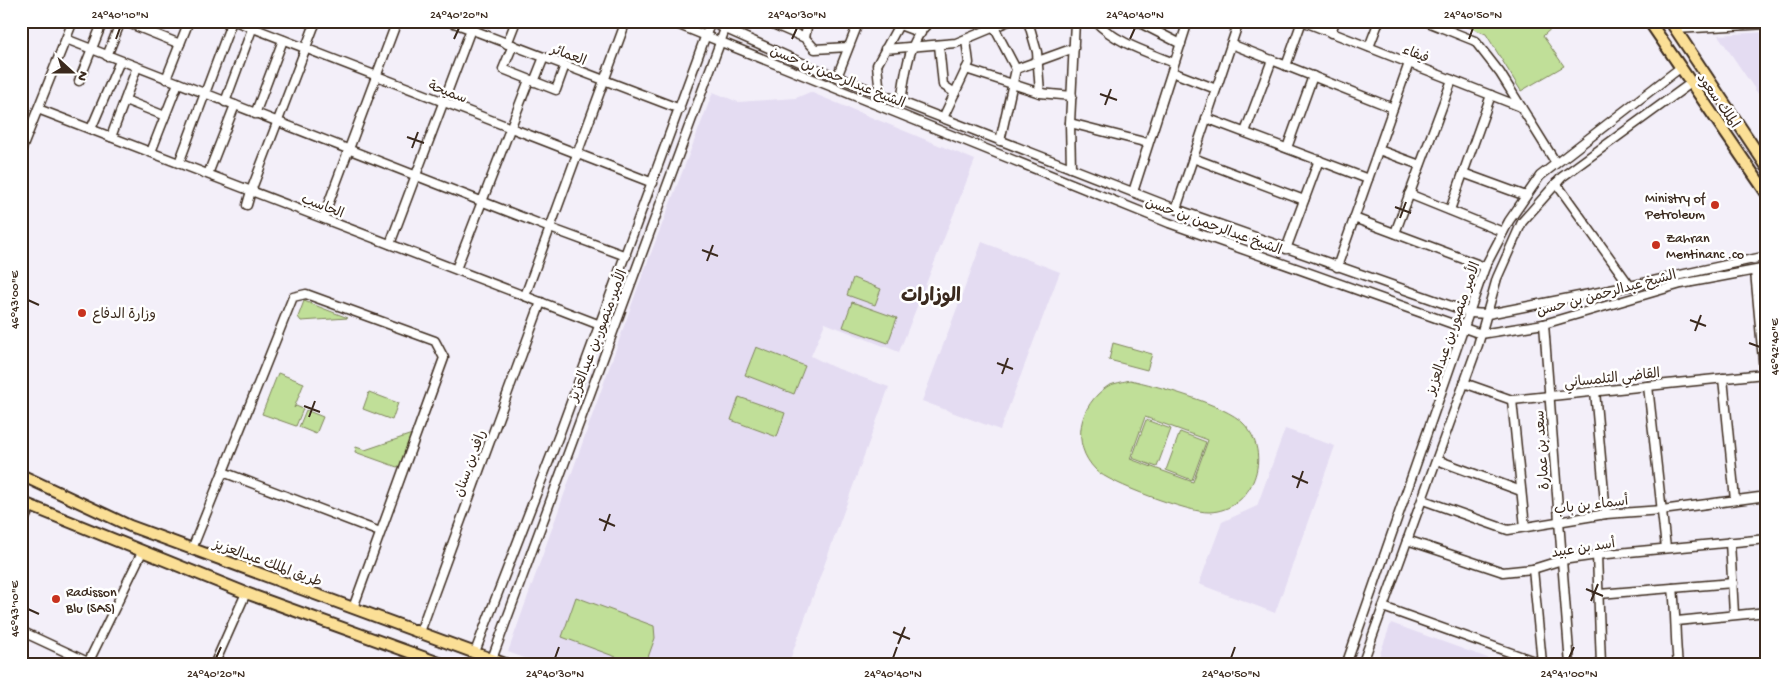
<svg xmlns="http://www.w3.org/2000/svg" width="1788" height="686" font-family="'Gochi Hand','Playpen Sans Arabic',sans-serif">
<style>
.built{fill:#e4dcf2}
.green{fill:#c0df98;stroke:#7e845b;fill-rule:evenodd}
.lines{fill:none;stroke-linecap:round;stroke-linejoin:round}
.minor-casing{stroke:#3b2a1e;stroke-width:11}
.major-casing{stroke:#3b2a1e;stroke-width:14}
.minor{stroke:#fff;stroke-width:8}
.major{stroke:#fbdf96;stroke-width:10}
.ticks{fill:none;stroke:#3b2a1e;stroke-width:2}
.poi-dot{fill:#c8321e;stroke:#fff;stroke-width:2}
.labels{text-anchor:middle;stroke-width:5;stroke-linejoin:round;paint-order:stroke}
.street-label{font-size:14px;fill:#3b2a1e;stroke:#fff}
.poi-label{font-size:14px;fill:#3b2a1e;stroke:#fff;text-anchor:start}
.district-label{font-size:19px;font-weight:bold;fill:#3b2a1e;stroke:#fff}
.neatline{fill:none;stroke:#3b2a1e;stroke-width:2}
.ticks-label{font-size:12px;text-anchor:middle;fill:#3b2a1e}
</style>
<rect width="100%" height="100%" fill="#f3eff9"/>
<filter id="ink" filterUnits="userSpaceOnUse"><feTurbulence type="fractalNoise" baseFrequency=".02" numOctaves="2"/><feDisplacementMap in="SourceGraphic" scale="10" xChannelSelector="R" yChannelSelector="G"/><feConvolveMatrix kernelMatrix="1 2 1 2 8 2 1 2 1" color-interpolation-filters="sRGB"/></filter>
<g filter="url(#ink)">
<g class="built">
<path d="M1767,32V107L1718,35Z"/>
<path d="M713,92L738,102L796,98L810,92L975,160L899,352L825,323L811,356L833,367L889,387L788,665H543L508,652L638,287Z"/>
<path d="M982,242L1060,272L1000,430L922,401Z"/>
<path d="M1285,429L1335,446L1275,613L1199,584L1222,522L1257,506Z"/>
<path d="M1391,623L1507,665H1376Z"/>
</g>
<g class="green">
<path d="M1453,21H1559L1543,36L1564,66L1521,91L1486,34Z"/>
<path d="M853,278L881,289L875,305L847,295Z"/>
<path d="M304,301L348,318L301,321L298,317Z"/>
<path d="M852,302L897,318L888,343L843,327Z"/>
<path d="M1113,343L1152,354L1147,370L1109,360Z"/>
<path d="M756,347L805,366L794,394L745,375Z"/>
<path d="M278,373L304,383L294,408L296,406L303,409L296,426L262,414Z"/>
<path d="M1130,380C1155,385 1226,405 1243,423C1274,454 1253,511 1209,512C1190,513 1108,483 1096,470C1070,444 1079,405 1108,386C1114,383 1123,382 1130,380ZM1145,417L1208,440L1193,482L1130,459Z"/>
<path d="M369,392L398,403L392,420L363,409Z"/>
<path d="M739,397L785,413L777,437L731,420Z"/>
<path d="M306,410L323,417L316,434L299,427Z"/>
<path d="M1146,420L1171,429L1157,467L1132,458Z"/>
<path d="M1180,432L1206,442L1192,480L1166,470Z"/>
<path d="M412,434L402,464L397,467L355,452L356,447L365,450Z"/>
<path d="M576,597L654,626L655,638L647,660L635,664L562,637Z"/>
</g>
<g class="lines">
<g class="minor-casing">
<g id="minor">
<path d="M123,21L180,44"/>
<path d="M235,21L653,183"/>
<path d="M305,21L315,25"/>
<path d="M449,21L680,109"/>
<path d="M669,21L1169,223L1481,334L1544,324L1681,284L1767,268"/>
<path d="M708,21L809,66L1176,209L1471,313L1488,314L1630,286L1767,256"/>
<path d="M773,21L775,25L805,38"/>
<path d="M808,21L805,38L815,49L848,47"/>
<path d="M889,21L921,33"/>
<path d="M1028,21L1037,52L1040,93"/>
<path d="M1095,21C1116,43 1147,52 1174,63"/>
<path d="M1136,21L1181,44"/>
<path d="M1302,21L1521,107"/>
<path d="M1425,21L1475,41L1500,73L1556,163"/>
<path d="M995,29L1016,69L1000,141"/>
<path d="M1675,29L1767,24"/>
<path d="M1331,33L1335,21"/>
<path d="M66,39L550,228L626,256"/>
<path d="M507,44L516,21"/>
<path d="M1231,44L1393,108"/>
<path d="M513,45L503,69L556,90L565,65"/>
<path d="M939,45L943,85L955,93"/>
<path d="M1369,47L1379,21"/>
<path d="M885,49L956,43L1009,21"/>
<path d="M107,56L121,21"/>
<path d="M1286,66L1302,21"/>
<path d="M966,69L1040,93L1072,96"/>
<path d="M1016,69L1074,48"/>
<path d="M1172,72L1216,89"/>
<path d="M837,77L859,21"/>
<path d="M166,79L189,21"/>
<path d="M79,81L103,21"/>
<path d="M534,82L544,57"/>
<path d="M880,94L877,65L901,21"/>
<path d="M125,100L165,116"/>
<path d="M225,102L255,21"/>
<path d="M901,102C905,76 908,38 931,21"/>
<path d="M38,109L600,325"/>
<path d="M255,114L283,40"/>
<path d="M943,118L969,63L966,40"/>
<path d="M1206,118L1368,179"/>
<path d="M1070,123L1148,143"/>
<path d="M91,129L120,61"/>
<path d="M1245,132L1272,60"/>
<path d="M111,137L137,67"/>
<path d="M1287,148L1313,76"/>
<path d="M1379,150L1420,165"/>
<path d="M21,151L73,21"/>
<path d="M151,152L178,83"/>
<path d="M1193,158L1304,200"/>
<path d="M179,163L232,21"/>
<path d="M1071,168L1070,123L1075,21"/>
<path d="M1463,173L1526,196"/>
<path d="M208,174L235,105"/>
<path d="M1556,183L1630,286"/>
<path d="M1133,192L1188,21"/>
<path d="M1409,194L1503,232"/>
<path d="M247,205L251,191L316,21"/>
<path d="M1176,209L1239,21"/>
<path d="M1450,210L1491,95"/>
<path d="M323,218L397,21"/>
<path d="M1354,218L1485,267"/>
<path d="M1395,233L1452,80"/>
<path d="M390,244L474,21"/>
<path d="M1286,249L1319,160"/>
<path d="M1337,267L1409,63"/>
<path d="M456,269L529,80"/>
<path d="M1755,271L1767,405"/>
<path d="M525,296L626,21"/>
<path d="M1544,324L1570,665"/>
<path d="M1723,378L1735,500"/>
<path d="M1464,383L1512,400L1764,374"/>
<path d="M1648,386L1666,548"/>
<path d="M1595,391L1606,514"/>
<path d="M1512,400L1525,527"/>
<path d="M1437,460L1521,491"/>
<path d="M223,472L380,532"/>
<path d="M1423,500L1508,530L1606,514L1662,510L1767,496"/>
<path d="M21,526L31,506"/>
<path d="M1407,540L1503,572L1533,569L1562,560L1597,555L1767,539"/>
<path d="M1730,542L1734,614"/>
<path d="M192,549L293,297L306,294L435,341L444,358L353,608"/>
<path d="M1597,555L1601,665"/>
<path d="M1533,569L1542,663"/>
<path d="M1673,588C1676,614 1675,639 1678,665"/>
<path d="M1599,594L1733,583"/>
<path d="M1383,607L1545,665"/>
<path d="M1677,621L1767,612"/>
<path d="M21,631L94,665"/>
<path d="M420,632L541,302"/>
<path d="M475,652L559,435L711,21"/>
<path d="M492,659L728,21"/>
<path d="M87,665L142,552"/>
<path d="M214,665L246,593"/>
<path d="M1346,665L1485,267L1509,221L1540,176L1680,68"/>
<path d="M1362,665L1478,345L1497,278L1522,222L1562,177L1691,83"/>
</g>
</g>
<g class="major-casing">
<g id="major">
<path d="M1649,21L1767,194"/>
<path d="M1670,21L1767,167"/>
<path d="M21,475L130,526L508,665"/>
<path d="M21,502L246,593L445,665"/>
</g>
</g>
<use href="#minor" class="minor"/>
<use href="#major" class="major"/>
</g>
</g>
<path class="ticks" d="M116,39L120,28M454,39L459,28M792,39L797,28M1130,39L1135,28M1469,39L1473,28M1100,94L1117,100M1105,105L1111,89M407,137L424,143M412,148L418,132M1395,207L1411,213M1400,218L1406,202M702,250L718,256M707,261L713,245M28,300L39,305M1690,320L1706,326M1695,331L1701,315M1749,343L1760,347M997,363L1013,369M1002,374L1008,358M304,406L320,412M309,417L315,401M1292,476L1308,483M1297,488L1303,471M599,519L615,526M604,531L610,514M1586,589L1603,596M1591,601L1598,584M28,609L39,614M893,632L910,639M898,644L905,627M216,658L221,647M555,658L559,647M893,658L897,647M1231,658L1235,647M1569,658L1574,647"/>
<g class="poi-dot">
<circle cx="1715" cy="205" r="5"/>
<circle cx="1656" cy="245" r="5"/>
<circle cx="82" cy="313" r="5"/>
<circle cx="56" cy="599" r="5"/>
</g>
<g class="labels">
<g class="street-label">
<text transform="translate(1416 53) rotate(21)" y="5">فيفاء</text>
<text transform="translate(569 54) rotate(21)" y="5">العمائر</text>
<text transform="translate(838 76) rotate(22)" y="5">الشيخ عبدالرحمن بن حسن</text>
<text transform="translate(448 91) rotate(21)" y="5">سميحة</text>
<text transform="translate(1719 100) rotate(55)" y="5">الملك سعود</text>
<text transform="translate(323 205) rotate(21)" y="5">الحاسب</text>
<text transform="translate(1214 225) rotate(20)" y="5">الشيخ عبدالرحمن بن حسن</text>
<text transform="translate(1606 292) rotate(-15)" y="5">الشيخ عبدالرحمن بن حسن</text>
<text transform="translate(1452 328) rotate(-71)" y="5">الأمير منصور بن عبدالعزيز</text>
<text transform="translate(597 335) rotate(-69)" y="5">الأمير منصور بن عبدالعزيز</text>
<text transform="translate(1612 377) rotate(-6)" y="5">القاضي التلمساني</text>
<text transform="translate(1541 450) rotate(-94)" y="5">سعد بن عمارة</text>
<text transform="translate(469 463) rotate(-70)" y="5">رافد بن سنان</text>
<text transform="translate(1591 504) rotate(-7)" y="5">أسماء بن باب</text>
<text transform="translate(1583 547) rotate(-9)" y="5">أسد بن عبيد</text>
<text transform="translate(268 562) rotate(20)" y="5">طريق الملك عبدالعزيز</text>
</g>
<g class="poi-label">
<text x="1705" y="202" text-anchor="end">Ministry of<tspan x="1705" dy="16">Petroleum</tspan></text>
<text x="1666" y="242">Zahran<tspan x="1666" dy="16">Mentinanc .co</tspan></text>
<text x="92" y="318">وزارة الدفاع</text>
<text x="66" y="596">Radisson<tspan x="66" dy="16">Blu (SAS)</tspan></text>
</g>
<g class="district-label">
<text x="931" y="301">الوزارات</text>
</g>
</g>
<rect width="1788" height="686" fill="none" stroke="#fff" stroke-width="55"/>
<g transform="translate(72 72) rotate(111)" stroke="#ffffff" stroke-width="4" paint-order="stroke">
<path d="M0-4L9 19L0 12L-9 19Z" fill="#3b2a1e"/>
<text y="-8" font-size="14" font-weight="bold" text-anchor="middle" fill="#3b2a1e">N</text>
</g>
<rect x="28" y="28" width="1732" height="630" class="neatline"/>
<g class="ticks-label">
<text x="120" y="18">24°40'10"N</text>
<text x="459" y="18">24°40'20"N</text>
<text x="797" y="18">24°40'30"N</text>
<text x="1135" y="18">24°40'40"N</text>
<text x="1473" y="18">24°40'50"N</text>
<text transform="translate(14 300) rotate(-90)" y="4">46°43'00"E</text>
<text transform="translate(1774 347) rotate(-90)" y="4">46°42'40"E</text>
<text transform="translate(14 609) rotate(-90)" y="4">46°43'10"E</text>
<text x="216" y="677">24°40'20"N</text>
<text x="555" y="677">24°40'30"N</text>
<text x="893" y="677">24°40'40"N</text>
<text x="1231" y="677">24°40'50"N</text>
<text x="1569" y="677">24°41'00"N</text>
</g>
</svg>
